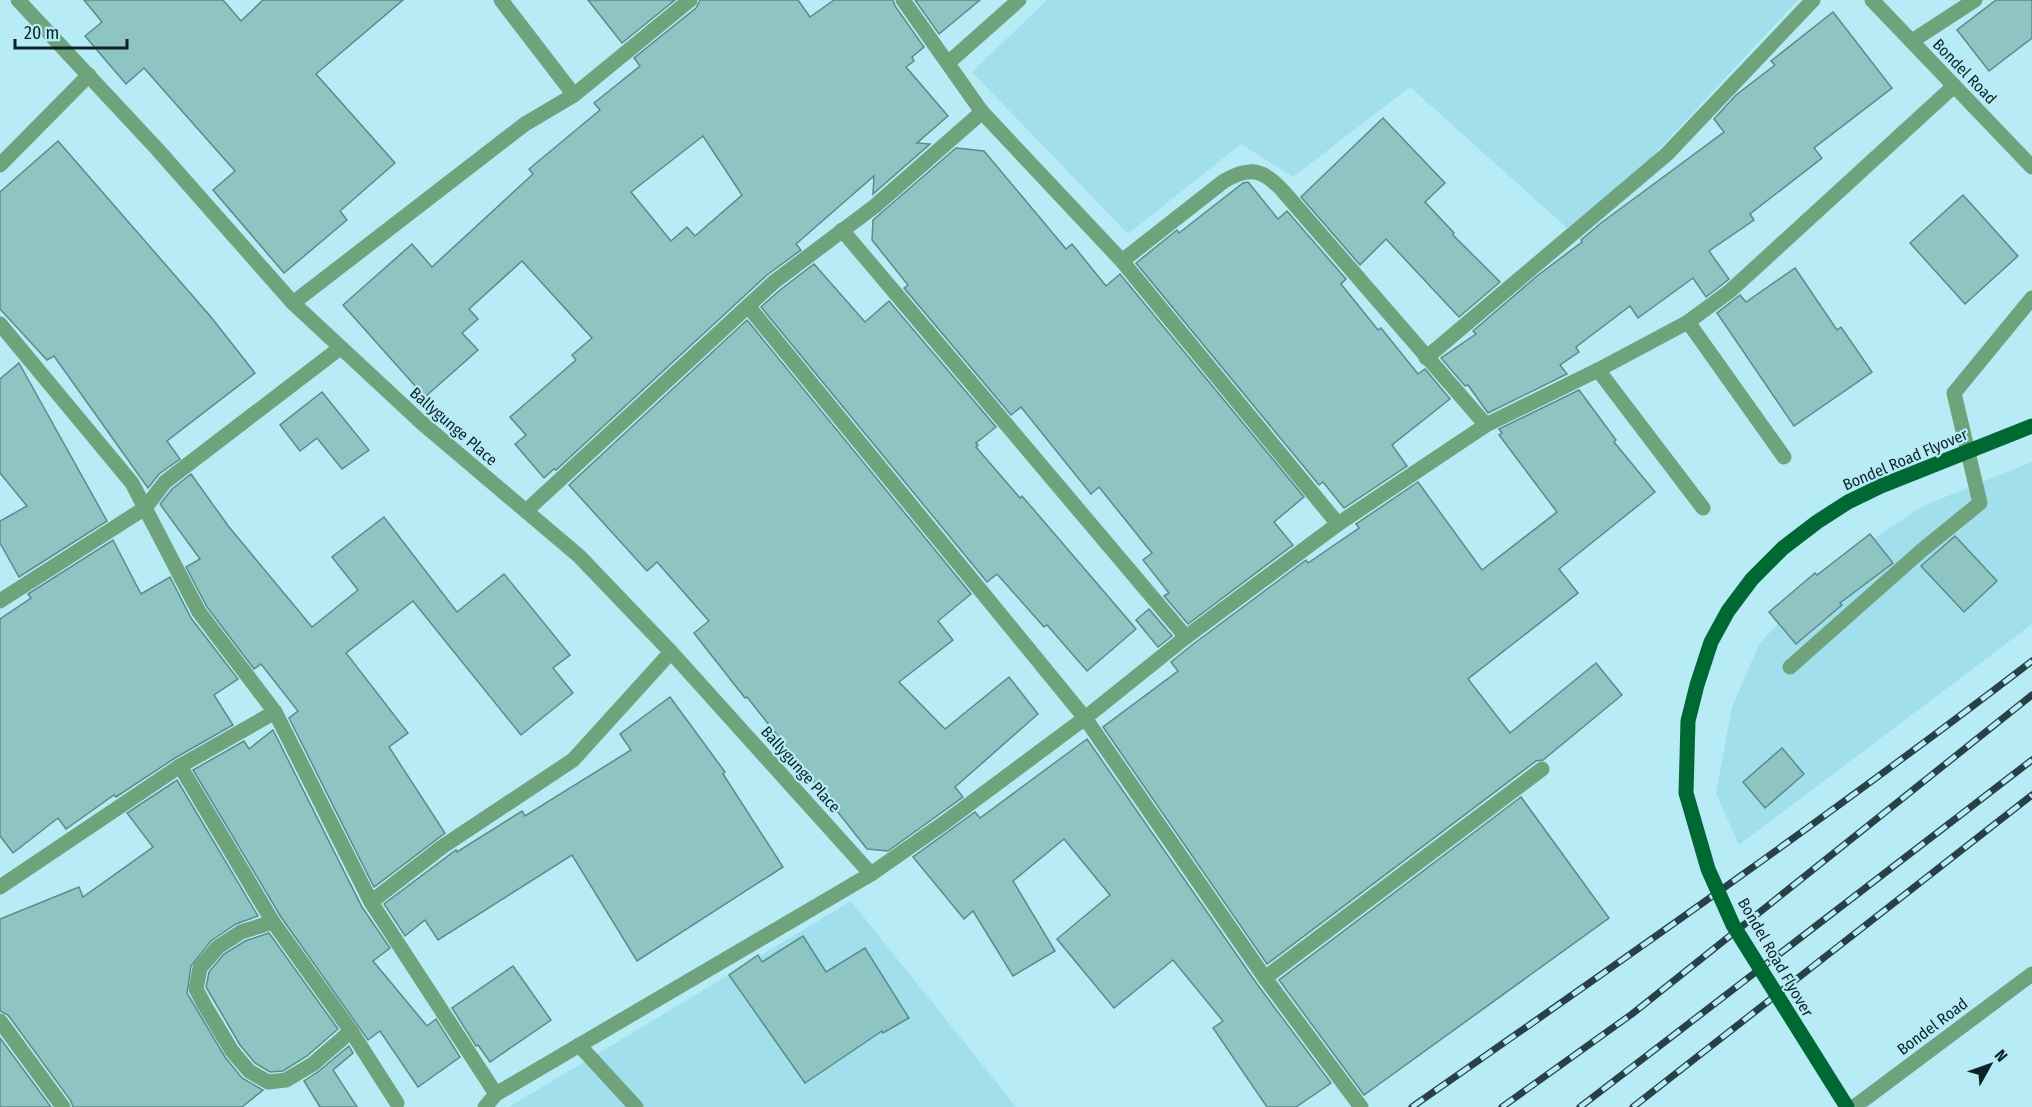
<svg xmlns="http://www.w3.org/2000/svg" width="2032" height="1107" font-family="'Fira Sans Condensed',sans-serif">
<style>
.built{fill:#a1dfec}
.building{fill:#8ec4c1;stroke:#588c8a;stroke-width:1.5;fill-rule:evenodd}
.lines{fill:none;stroke-linecap:round;stroke-linejoin:round}
.minor{stroke:#6fa37c;stroke-width:15}
.rail-casing{stroke:#274146;stroke-width:7}
.rail{stroke:#b7ecf7;stroke-width:4.5;stroke-dasharray:14;stroke-linecap:butt}
.major-bridge{stroke:#006832;stroke-width:15}
.labels{text-anchor:middle;stroke-width:4.5;stroke-linejoin:round;paint-order:stroke}
.street-label{font-size:16px;fill:#0e2327;stroke:#b7ecf7}
</style>
<rect width="100%" height="100%" fill="#b7ecf7"/>
<g class="built">
<path d="M1047,0H1798L1650,159L1567,228L1410,87L1293,177L1241,144L1128,234L972,72Z"/>
<path d="M2032,462V624L1739,845L1716,793L1732,707L1759,644L1833,566L1923,506Z"/>
<path d="M851,901L1016,1107H509Z"/>
</g>
<g class="building">
<path d="M84,0H223L241,21L263,0H403L316,74L395,163L340,211L347,220L284,273L213,190L235,171L144,68L126,84L85,36L102,22Z"/>
<path d="M588,0H675L622,43Z"/>
<path d="M700,0H798L810,17L834,0H893L895,6L924,47L912,57L914,61L906,67L948,116L917,143L930,144L873,194L874,176L796,244L801,250L767,275L556,470L554,469L544,478L515,444L526,435L510,417L576,360L572,355L592,338L522,261L469,309L478,319L462,333L478,350L425,397L343,305L412,244L432,267L533,174L529,169L600,110L594,103L640,66L634,58L696,8ZM703,136L742,195L695,236L687,227L671,241L631,192Z"/>
<path d="M915,0H980L939,34Z"/>
<path d="M1996,0H2032V38L1989,71L1957,30Z"/>
<path d="M1833,12L1892,88L1814,148L1822,158L1750,214L1754,220L1709,251L1729,279L1706,297L1693,278L1638,318L1630,306L1576,347L1579,352L1560,365L1567,374L1488,413L1468,385L1465,386L1441,358L1476,334L1473,331L1537,276L1582,242L1581,240L1601,223L1724,132L1714,119L1736,95L1775,65L1771,61Z"/>
<path d="M1383,118L1445,183L1425,202L1454,233L1453,235L1500,282L1459,317L1386,239L1360,265L1301,197Z"/>
<path d="M58,141L211,317L255,373L167,441L180,459L159,474L148,488L54,356L47,360L0,309V192Z"/>
<path d="M956,148L984,151L1066,249L1072,244L1106,286L1120,274L1304,497L1274,522L1293,545L1188,624L1164,596L1169,593L1143,560L1152,553L1099,487L1091,494L1021,407L1011,415L904,288L908,285L872,240L873,220Z"/>
<path d="M1248,182L1278,219L1287,211L1346,279L1341,284L1378,330L1381,328L1418,374L1425,369L1450,399L1392,445L1407,466L1344,508L1323,482L1319,485L1136,263L1177,230L1179,233L1243,183Z"/>
<path d="M1963,195L2018,256L1965,304L1910,243Z"/>
<path d="M814,264L865,322L889,301L996,427L976,443L978,445L976,447L1020,498L1022,496L1136,629L1087,671L1047,625L1044,627L997,574L987,582L761,307L780,290Z"/>
<path d="M1795,268L1837,330L1841,327L1872,372L1794,426L1717,313L1740,295L1746,302Z"/>
<path d="M747,320L971,594L938,621L953,640L899,682L945,729L1009,677L1038,714L955,787L963,797L888,851L867,849L747,697L745,698L694,633L709,621L657,562L647,571L569,485Z"/>
<path d="M19,363L107,521L19,577L0,543V521L27,506L0,473V379Z"/>
<path d="M1579,390L1616,440L1614,442L1655,492L1559,569L1578,593L1468,679L1510,733L1596,663L1622,695L1543,760L1536,761L1267,964L1103,727L1178,671L1171,662L1192,645L1306,560L1308,563L1359,528L1356,524L1418,482L1482,570L1557,512L1499,435L1502,433L1499,429Z"/>
<path d="M322,392L369,450L342,469L317,438L300,451L280,425Z"/>
<path d="M191,474L229,527L312,627L358,590L332,557L384,517L457,612L504,574L570,655L553,668L573,693L521,735L413,601L346,653L408,733L389,747L445,833L374,887L289,718L298,711L261,664L254,669L207,607L186,567L200,559L160,504L172,489Z"/>
<path d="M1870,534L1893,563L1840,603L1842,605L1796,644L1769,612L1815,573L1817,575Z"/>
<path d="M1955,536L1997,581L1964,612L1921,566Z"/>
<path d="M113,540L141,594L170,577L191,618L238,679L214,695L233,725L175,758L116,797L114,795L66,829L58,818L13,853L0,836V619L31,598L28,594Z"/>
<path d="M1149,609L1172,636L1158,647L1136,620Z"/>
<path d="M670,697L725,772L723,774L783,867L637,961L572,855L438,940L425,920L405,936L384,904L456,850L457,852L522,811L525,816L631,750L620,734Z"/>
<path d="M273,730L362,907L390,948L373,961L427,1026L436,1019L460,1057L418,1087L380,1031L368,1040L281,917L193,770L244,741L249,749Z"/>
<path d="M1087,739L1257,984L1331,1083L1296,1107H1267L1213,1028L1223,1021L1173,960L1114,1008L1057,939L1110,895L1064,839L1013,881L1055,951L1013,976L973,911L964,919L913,857L975,812L980,818Z"/>
<path d="M1782,748L1804,774L1765,808L1743,782Z"/>
<path d="M177,780L258,916L236,924L211,941L191,966L187,993L225,1057L242,1078L263,1090L242,1107H73L71,1101L8,1015L0,1011V919L79,887L83,897L153,847L127,813Z"/>
<path d="M1521,797L1609,918L1364,1095L1279,980Z"/>
<path d="M269,933L338,1029L307,1056L283,1071L270,1072L255,1063L240,1045L206,987L209,972L224,954L245,941Z"/>
<path d="M803,936L826,972L865,948L909,1018L883,1033L882,1031L805,1083L729,975L758,955L762,962Z"/>
<path d="M513,966L551,1020L490,1062L478,1045L476,1046L452,1008Z"/>
<path d="M0,1038L51,1107H0Z"/>
<path d="M349,1046L353,1053L333,1070L357,1107H320L304,1081L319,1071Z"/>
</g>
<g class="lines">
<g class="minor">
<path d="M18,0L158,150L293,303L422,423L579,556L671,652L871,874"/>
<path d="M903,0L982,112L1122,261L1338,524"/>
<path d="M1872,0L2032,167"/>
<path d="M1912,41L1975,0"/>
<path d="M948,63L1019,0"/>
<path d="M574,95L690,0"/>
<path d="M0,165L89,75"/>
<path d="M842,230L1186,637"/>
<path d="M1122,261L1224,181C1250,166 1263,169 1283,191L1486,425"/>
<path d="M293,303L525,124L574,95L501,0"/>
<path d="M748,306L1085,718L1265,978L1361,1107"/>
<path d="M1688,322L1784,457"/>
<path d="M0,324L132,483L199,612L275,712L371,902L496,1094"/>
<path d="M1426,358L1667,154L1813,0"/>
<path d="M1598,370L1703,508"/>
<path d="M526,511L774,282L875,206L982,112"/>
<path d="M0,601L145,508L165,482L340,348"/>
<path d="M1790,667L1921,551L1980,503L1954,393L2032,298"/>
<path d="M180,766L273,922L351,1031L397,1103"/>
<path d="M0,887L180,766L275,712"/>
<path d="M371,902L442,847L573,760L671,652"/>
<path d="M273,922L241,932L218,947L200,968L196,989L205,1006L232,1051L249,1071L268,1082L286,1080L313,1064L351,1031"/>
<path d="M1265,978L1542,769"/>
<path d="M0,1021L63,1107"/>
<path d="M579,1045L636,1107"/>
<path d="M485,1107L496,1094L871,874L944,823L1085,718L1186,637L1338,524L1486,425L1598,370L1688,322L1730,291L1954,86"/>
<path d="M1854,1107L2032,974"/>
</g>
<g class="rail-casing">
<g id="rail">
<path d="M1412,1107C1621,961 1830,816 2032,661"/>
<path d="M1502,1107L1632,1014L2032,695"/>
<path d="M1580,1107L2032,760"/>
<path d="M1633,1107L2032,795"/>
</g>
</g>
<use href="#rail" class="rail"/>
<path class="major-bridge" d="M1847,1107L1733,925L1708,869L1686,793L1688,721L1697,685L1711,642L1728,611L1752,579L1783,548L1817,522L1848,502L1881,486L2032,426"/>
</g>
<g class="labels">
<g class="street-label">
<text transform="translate(1965 71) rotate(46)" y="6">Bondel Road</text>
<text transform="translate(454 426) rotate(41)" y="6">Ballygunge Place</text>
<text transform="translate(1905 459) rotate(-23)" y="6">Bondel Road Flyover</text>
<text transform="translate(801 769) rotate(48)" y="6">Ballygunge Place</text>
<text transform="translate(1776 957) rotate(60)" y="6">Bondel Road Flyover</text>
<text transform="translate(1932 1026) rotate(-37)" y="6">Bondel Road</text>
</g>
</g>
<g transform="translate(1990 1065) rotate(50)" stroke="#b7ecf7" stroke-width="4.5" paint-order="stroke">
<path d="M0-4.5L10 22L0 15L-10 22Z" fill="#0e2327"/>
<text y="-9" font-size="16" font-weight="bold" text-anchor="middle" fill="#0e2327">N</text>
</g>
<path d="M15 39v9h112v-9" fill="none" stroke="#0e2327" stroke-width="3"/>
<text x="24" y="39" font-size="18" fill="#0e2327" stroke="#b7ecf7" stroke-width="4.5" paint-order="stroke">20 m</text>
</svg>
